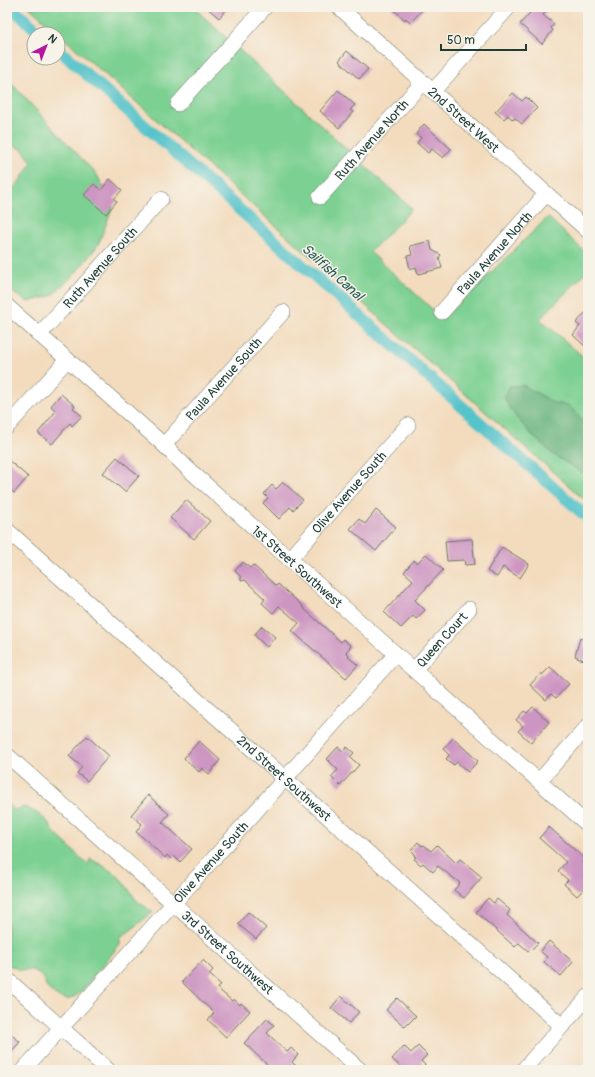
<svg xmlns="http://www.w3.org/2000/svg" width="595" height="1077" font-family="Pangolin,sans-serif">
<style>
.green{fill:#7cd092;stroke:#4e8663}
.forest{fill:#65b27c;stroke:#427858}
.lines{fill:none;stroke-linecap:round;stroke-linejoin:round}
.canal{stroke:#55c3ca;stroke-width:12}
.building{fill:#cd95c2}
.minor-casing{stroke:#697464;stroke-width:16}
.minor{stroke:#fff;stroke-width:15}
.labels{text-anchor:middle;stroke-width:3;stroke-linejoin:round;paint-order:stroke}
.street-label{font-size:13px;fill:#1f3d34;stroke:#f7f3e8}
.water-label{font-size:14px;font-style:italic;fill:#2c5e5a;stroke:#f7f3e8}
</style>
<rect width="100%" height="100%" fill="#f7f3e8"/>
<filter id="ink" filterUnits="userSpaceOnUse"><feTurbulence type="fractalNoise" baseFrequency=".025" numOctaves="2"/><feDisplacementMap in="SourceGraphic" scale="8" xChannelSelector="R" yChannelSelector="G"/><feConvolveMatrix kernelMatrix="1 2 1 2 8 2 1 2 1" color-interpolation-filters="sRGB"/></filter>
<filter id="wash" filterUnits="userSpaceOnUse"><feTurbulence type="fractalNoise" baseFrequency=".012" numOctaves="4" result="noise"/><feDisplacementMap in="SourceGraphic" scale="16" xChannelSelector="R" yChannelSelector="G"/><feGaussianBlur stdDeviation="0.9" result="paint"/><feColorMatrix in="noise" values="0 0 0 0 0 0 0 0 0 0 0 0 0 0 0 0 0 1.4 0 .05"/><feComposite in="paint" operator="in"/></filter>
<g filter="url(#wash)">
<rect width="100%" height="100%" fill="#f3dbbd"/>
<g class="green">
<path d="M29,7H193L412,209L370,252L443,319L548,217L588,255V270L540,319L588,361V434L584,422L568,405L556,404L533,391L517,418L535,438L554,455L588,476V503Z"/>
<path d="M7,82L12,84L97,175L113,206L98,245L74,275L51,296L28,302L7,289V194L19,182L32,162L22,149L7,143Z"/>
<path d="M7,804L14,810L25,807L37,813L47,821L54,832L88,865L90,859L102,865L112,872L122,880L137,901L153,912L131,930L120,937V944L80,993L68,1000L57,997L47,988L43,977L32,970H20L7,964Z"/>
</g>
<path class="forest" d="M523,385L556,404L568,405L584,422L588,434V476L554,455L535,438L517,418L510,408L504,397L510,386Z"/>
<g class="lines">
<g class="canal">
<path d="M11,7L41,34"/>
<path d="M58,49L588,518"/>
</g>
</g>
<g id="blocks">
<g class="building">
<path d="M206,7H229L219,18Z"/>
<path d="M391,7H425L410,23L406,18L405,20Z"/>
<path d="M535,7H550L543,15L554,24L551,28L553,30L542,44L520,24Z"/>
<path d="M347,51L368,69L359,79L339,61Z"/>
<path d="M338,90L355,105L350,110L353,112L339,128L320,111Z"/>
<path d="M513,93L522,101L526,97L537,108L522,124L515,118L513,120L508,115L504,119L495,112Z"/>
<path d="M424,124L451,149L443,158L432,149L428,153L417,143L421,138L416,134Z"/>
<path d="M110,179L122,190L114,199L117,201L106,214L84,195L94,184L101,190Z"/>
<path d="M430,241L432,250L441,255L439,258L442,268L418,274L416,267L410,269L407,256L412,255L410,246Z"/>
<path d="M588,310V349L573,335L580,326L576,323Z"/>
<path d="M61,394L75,406L73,408L82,416L72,426L70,423L52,444L38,433L56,411L51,406Z"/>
<path d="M117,457L139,476L125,492L103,473Z"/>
<path d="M7,459L28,477L14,493L7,486Z"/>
<path d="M283,482L303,500L293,510L290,507L279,519L263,503L268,498L264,494L272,485L276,489Z"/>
<path d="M186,500L210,521L194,539L170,518Z"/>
<path d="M376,510L396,527L376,551L350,529L359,519L365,524Z"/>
<path d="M472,539L475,564L465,565L464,560L447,561L445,541Z"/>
<path d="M502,547L529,564L520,578L503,567L497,577L487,571Z"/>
<path d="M426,554L443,570L415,600L425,610L416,619L413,616L401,628L384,612L413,580L404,572L414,560L417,563Z"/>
<path d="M243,562L250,568L253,565L276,586L278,584L303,606L302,607L341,642L343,639L351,646L346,652L349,655L348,657L358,665L346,678L292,631L299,623L279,606L273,613L262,603L265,599L245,580L241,581V577L235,571Z"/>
<path d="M262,626L275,637L267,647L254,635Z"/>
<path d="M580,638L588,641V661L577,658L578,657L575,656Z"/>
<path d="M550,667L569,684L556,698L551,694L546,700L530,685L541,673L542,675Z"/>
<path d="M533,707L549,722L531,743L518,731L523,726L516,720L524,711L527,713Z"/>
<path d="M87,736L109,756L87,781L77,773L82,767L69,756Z"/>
<path d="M453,738L478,761L468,772L457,762L454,765L446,759L449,755L443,749Z"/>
<path d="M199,741L220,760L209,774L202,768L199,772L184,758Z"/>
<path d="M338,747L343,751L347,747L354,753L350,757L359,765L340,786L331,777L338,770L327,759Z"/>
<path d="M148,795L169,814L162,822L192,849L180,862L174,856L171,859L167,855L165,858L146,840L136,832L142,824L131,815Z"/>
<path d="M549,827L585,859L582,863L588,869V885L577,896L564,884L568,880L558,871L566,862L539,838Z"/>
<path d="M418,842L422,846L424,845L431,851L437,845L456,863L460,859L482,877L464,898L454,890L460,883L438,866L433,872L423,863L421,865L414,859L416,857L414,856L415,854L411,850Z"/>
<path d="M488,898L494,903L497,899L510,910L507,915L538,943L529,952L519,943L515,947L476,912Z"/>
<path d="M248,912L266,928L256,939L238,924Z"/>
<path d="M549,941L573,962L561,976L544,962L547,957L540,951Z"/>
<path d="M203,960L213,970L209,974L221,985L217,988L232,1001L234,999L240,1005L241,1003L250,1011L226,1037L208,1020L214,1013L182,982Z"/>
<path d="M341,996L359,1012L349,1023L331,1008Z"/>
<path d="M397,998L416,1016L405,1027L386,1010Z"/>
<path d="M267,1019L274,1025L267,1033L287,1052L291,1048L298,1055L292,1062L300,1070H273L244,1043Z"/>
<path d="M7,1031L20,1042L7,1056Z"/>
<path d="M404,1046L411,1053L418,1046L427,1055L421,1061L430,1070H404L392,1059Z"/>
</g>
</g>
</g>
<g filter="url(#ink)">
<use href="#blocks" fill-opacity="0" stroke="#697464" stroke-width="1"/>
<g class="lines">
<g class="minor-casing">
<g id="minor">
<path id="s1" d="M339,7L588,231"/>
<path d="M433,91L509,7"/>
<path d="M178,104L265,7"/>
<path id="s2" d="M320,197L423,82"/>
<path id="s3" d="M7,306L164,445L186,467L588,825"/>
<path id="s4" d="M442,312L546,194"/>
<path id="s5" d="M39,335L161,199"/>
<path d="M7,427L67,360"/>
<path id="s6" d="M164,445L283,312"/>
<path id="s7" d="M7,530L562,1026"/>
<path id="s8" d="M290,559L336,506L408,425"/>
<path id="s9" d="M414,670L469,609"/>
<path id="s10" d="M7,755L360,1070"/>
<path d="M539,781L588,726"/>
<path d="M7,979L108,1070"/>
<path id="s11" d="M23,1070L182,894L396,654"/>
<path d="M523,1070L588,997"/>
</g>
</g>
<use href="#minor" class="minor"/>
</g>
</g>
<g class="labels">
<g class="street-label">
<text dy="5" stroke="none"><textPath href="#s1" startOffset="168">2nd Street West</textPath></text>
<text dy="5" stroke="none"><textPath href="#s2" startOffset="77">Ruth Avenue North</textPath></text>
<text dy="5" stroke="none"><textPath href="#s4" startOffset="79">Paula Avenue North</textPath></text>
<text dy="5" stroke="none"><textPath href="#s5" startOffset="91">Ruth Avenue South</textPath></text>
<text dy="5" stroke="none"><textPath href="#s6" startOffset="89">Paula Avenue South</textPath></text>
<text dy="5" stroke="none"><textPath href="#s8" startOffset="89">Olive Avenue South</textPath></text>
<text dy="5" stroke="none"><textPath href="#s3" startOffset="390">1st Street Southwest</textPath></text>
<text dy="5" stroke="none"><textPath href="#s9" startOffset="41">Queen Court</textPath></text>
<text dy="5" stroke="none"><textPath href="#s7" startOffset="372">2nd Street Southwest</textPath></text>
<text dy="5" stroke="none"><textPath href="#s11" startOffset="280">Olive Avenue South</textPath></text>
<text dy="5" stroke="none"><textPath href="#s10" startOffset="296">3rd Street Southwest</textPath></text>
</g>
<g class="water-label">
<text transform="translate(333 272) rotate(42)" y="5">Sailfish Canal</text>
</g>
</g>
<rect width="595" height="1077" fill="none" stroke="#f7f3e8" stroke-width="24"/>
<g transform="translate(46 46) rotate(42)"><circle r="19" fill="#f7f3e8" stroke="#a1aaa0"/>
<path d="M0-3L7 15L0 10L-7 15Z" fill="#b5179e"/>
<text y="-6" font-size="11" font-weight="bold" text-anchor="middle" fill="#1f3d34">N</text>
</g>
<path d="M441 44v6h85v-6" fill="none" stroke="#1f3d34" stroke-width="2"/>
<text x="447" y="44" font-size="12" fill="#1f3d34" stroke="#f7f3e8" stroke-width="3" paint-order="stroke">50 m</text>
</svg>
